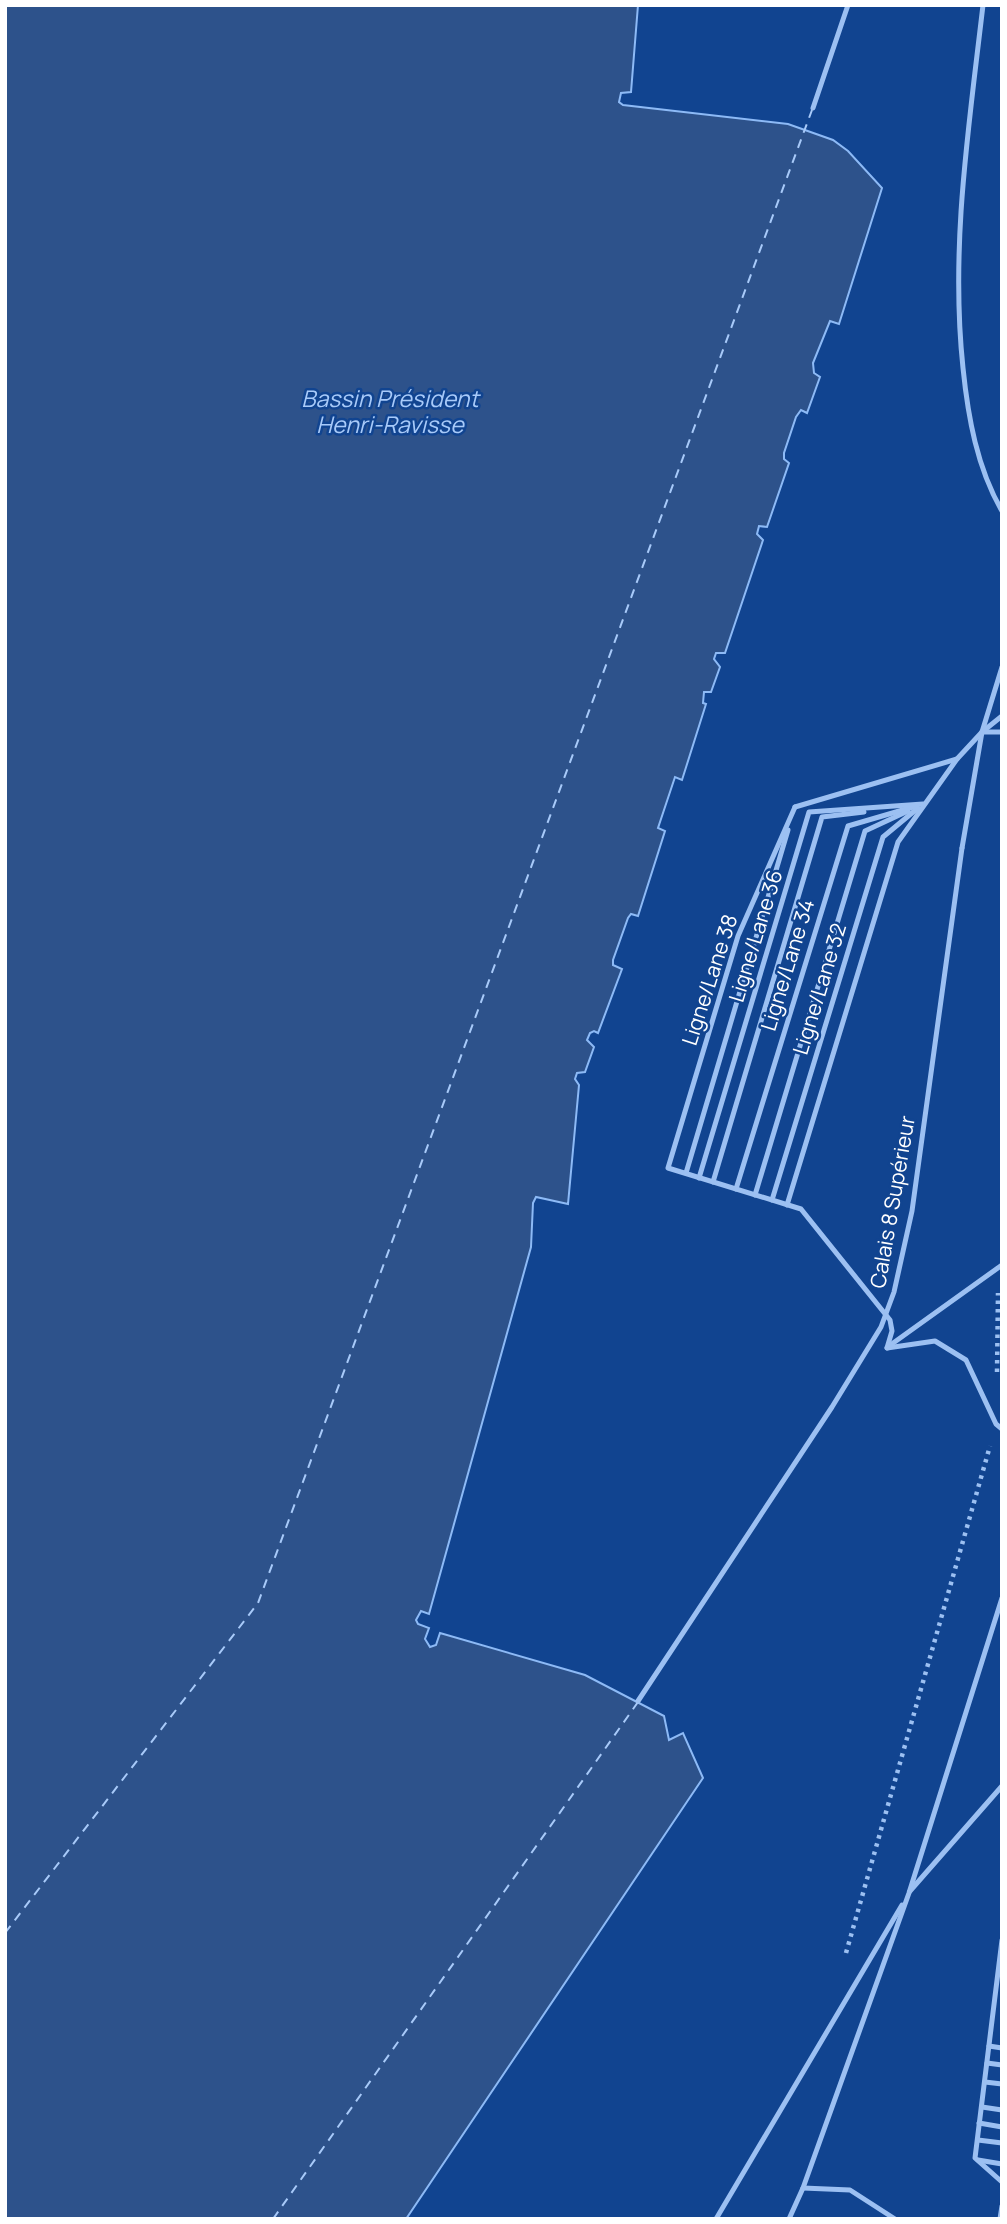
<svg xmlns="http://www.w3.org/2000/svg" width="1007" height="2224" font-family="Manrope,sans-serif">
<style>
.water{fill:#2d528b;stroke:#8dbaf6;stroke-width:2}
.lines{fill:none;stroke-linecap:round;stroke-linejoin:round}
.ferry{stroke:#a8caf9;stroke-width:2;stroke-dasharray:9 7;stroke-linecap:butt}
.path{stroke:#9cc0f2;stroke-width:4.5;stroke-dasharray:3.5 5;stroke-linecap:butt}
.lane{stroke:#9cc0f2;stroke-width:5}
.lane-bridge{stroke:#9cc0f2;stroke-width:5}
.labels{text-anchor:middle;stroke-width:5;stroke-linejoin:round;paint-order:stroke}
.street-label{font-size:21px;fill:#fff;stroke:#114490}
.water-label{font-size:23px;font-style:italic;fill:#a8caf9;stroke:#114490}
</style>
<rect width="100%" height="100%" fill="#114490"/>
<path class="water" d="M5,5H638L631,92L621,93L619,102L623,105L788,124L833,140L848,151L882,188L839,324L830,321L813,363L814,373L820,377L807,413L801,410L796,417L784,453V459L789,463L767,527L759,526L757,534L763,540L725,653H716L714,659L720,667L711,692H704L703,703L706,704L682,780L675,777L658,828L665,831L638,916L631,914L628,918L613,960V965L622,969L598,1033L594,1031L590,1033L587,1040L594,1047L585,1072L577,1073L575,1079L579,1085L568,1204L536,1197L533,1203L531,1247L429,1614L421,1611L416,1620L418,1624L429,1628L425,1639L430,1647L436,1645L440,1633L585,1675L664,1716L669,1740L683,1733L703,1778L406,2219H5Z"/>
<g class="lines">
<g class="ferry">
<path d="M5,1933L258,1603L812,110"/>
<path d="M273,2219L638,1702"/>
</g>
<g class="path">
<path d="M997,1372L998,1293"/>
<path d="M846,1953L990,1446"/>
</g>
<g class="lane">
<path d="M983,5C969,126 950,246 963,368C968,417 977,468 1002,511"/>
<path d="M813,108L848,5"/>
<path d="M982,732H1002"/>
<path d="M795,807L738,936L668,1168L801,1209L890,1320L892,1331L887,1348"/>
<path d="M795,807L957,759"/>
<path d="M962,848L982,732L1002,667"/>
<path d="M686,1173L788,830"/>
<path d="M699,1178L809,812L923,804"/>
<path d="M713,1182L822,817L864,812"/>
<path d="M736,1189L848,826L913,807"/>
<path d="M755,1195L865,831L908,811"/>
<path d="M772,1200L883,837L918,808"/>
<path d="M787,1205L898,842L957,759L982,732L1002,716"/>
<path d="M889,1346L1002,1265"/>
<path d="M887,1348L935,1341L966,1360L996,1424L1002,1429"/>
<path d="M910,1891L1002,1786"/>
<path d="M1002,1940L975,2158L1002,2182"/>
<path d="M989,2046L1002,2048"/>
<path d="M987,2063L1002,2065"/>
<path d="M985,2082L1002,2084"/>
<path d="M982,2107L1002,2110"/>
<path d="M979,2123L1002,2127"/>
<path d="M978,2140L1002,2143"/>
<path d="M978,2160L1002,2164"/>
<path d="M803,2188L850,2190L895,2219"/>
<path d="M716,2219L902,1905"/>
<path d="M789,2219L803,2188L909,1893L1002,1598"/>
<path d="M1000,2219L1002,2206"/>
</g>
<path class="lane-bridge" d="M638,1701L832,1407L881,1327L894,1292L912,1211L962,848"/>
</g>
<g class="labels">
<g class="street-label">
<text transform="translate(756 936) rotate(-73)" y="7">Ligne/Lane 36</text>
<text transform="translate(788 965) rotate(-73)" y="7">Ligne/Lane 34</text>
<text transform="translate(710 980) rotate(-72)" y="7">Ligne/Lane 38</text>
<text transform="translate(820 989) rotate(-73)" y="7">Ligne/Lane 32</text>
<text transform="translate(893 1202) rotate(-80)" y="7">Calais 8 Supérieur</text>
</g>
<g class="water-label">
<text x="390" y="407">Bassin Président<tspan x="390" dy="26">Henri-Ravisse</tspan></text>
</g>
</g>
<rect width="1007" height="2224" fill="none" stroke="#ffffff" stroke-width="14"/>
</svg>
